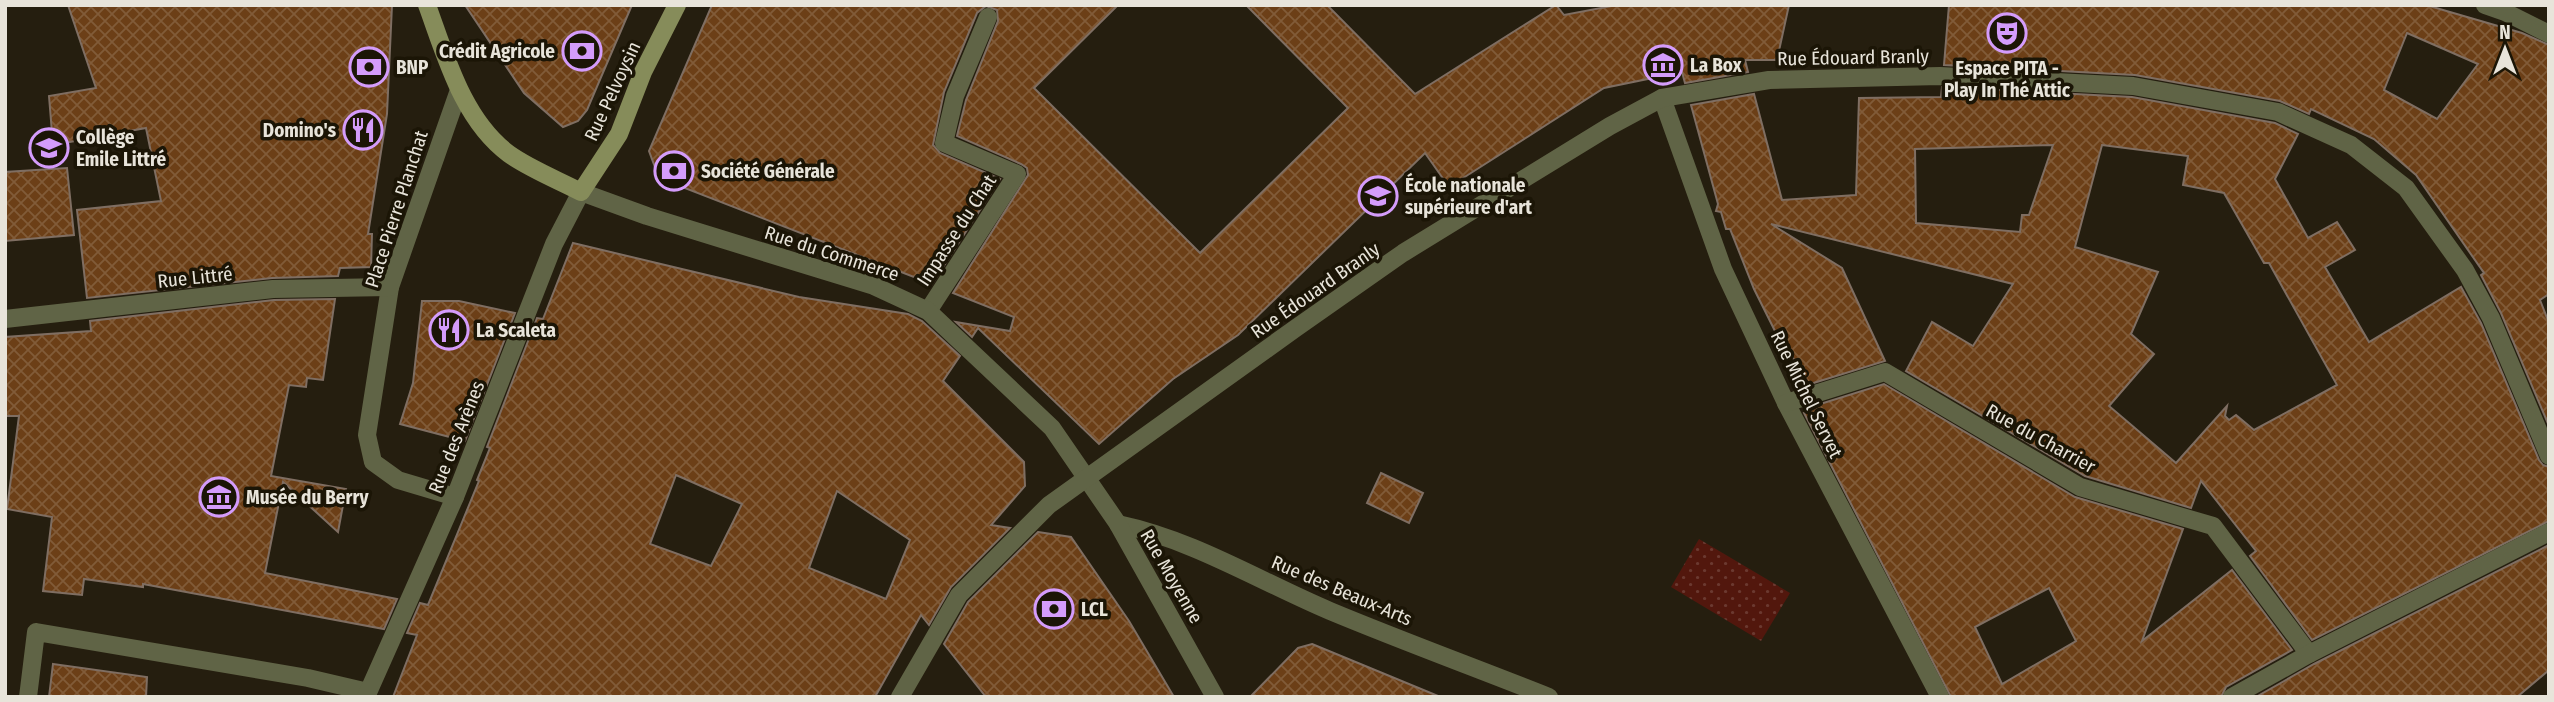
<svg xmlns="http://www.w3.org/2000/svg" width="2554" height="702" font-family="'Fira Sans Condensed',sans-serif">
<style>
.park{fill:url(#park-dots)}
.building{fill:url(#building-cross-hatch);stroke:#7f6e62;stroke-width:2;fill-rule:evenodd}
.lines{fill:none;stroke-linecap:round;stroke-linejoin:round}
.lane{stroke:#606446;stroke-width:18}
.street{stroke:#606446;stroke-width:18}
.secondary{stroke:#868c5a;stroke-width:18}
.labels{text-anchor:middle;stroke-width:7;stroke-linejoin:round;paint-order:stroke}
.poi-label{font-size:19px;font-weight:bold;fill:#e8e4da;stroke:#1b1506;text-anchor:start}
.street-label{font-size:19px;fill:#e8e4da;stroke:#1b1506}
</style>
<defs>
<pattern id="park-dots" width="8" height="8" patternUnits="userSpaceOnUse" patternTransform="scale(1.75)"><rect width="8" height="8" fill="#52170d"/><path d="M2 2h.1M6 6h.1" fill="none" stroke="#6b3930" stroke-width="1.8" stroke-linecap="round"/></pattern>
<pattern id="building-cross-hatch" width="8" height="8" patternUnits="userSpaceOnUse" patternTransform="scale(1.75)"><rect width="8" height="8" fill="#6c3f17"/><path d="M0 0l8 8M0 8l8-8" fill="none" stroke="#815b38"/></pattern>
</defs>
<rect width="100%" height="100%" fill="#251e0f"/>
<path class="park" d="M1699,539L1790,593L1761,641L1671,587Z"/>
<g class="building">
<path d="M68,5H392L387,114L368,234H372L371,267L340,268L338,276L272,278L87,298L77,210L161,201L146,128L53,145L49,96L96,88Z"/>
<path d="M465,5H632L587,110L578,121L563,127L524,93Z"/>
<path d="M712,5H1118L1034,88L1200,253L1348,108L1246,5H1327L1415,94L1556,5L1564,15L1617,5H1789L1777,60H1745L1748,72L1685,83L1682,72L1604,88L1449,187L1425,153L1238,335L1173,379L1099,444L978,328L972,337L956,322L1010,331L1014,317L953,293L1028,175L1027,168L1021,164L957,136L966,100L998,21L997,10L986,6L977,13L944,92L933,145L940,153L1000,179L932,284L659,178L649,151Z"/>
<path d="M1949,5H2426L2522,33L2549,45V294L2540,300L2549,323V426L2501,313L2481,275L2484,273L2416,175L2374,139L2311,109L2309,114L2280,101L2135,75L1944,65ZM2407,33L2478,64L2437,119L2384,90Z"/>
<path d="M1942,87L2132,97L2275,123L2298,134L2275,179L2308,238L2337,222L2355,250L2325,267L2369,342L2461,287L2481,323L2539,460L2543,465L2549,467V521L2312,640L2250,556L2256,551L2201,481L2191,508L2085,476L1906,371L1932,322L1973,346L2013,284L1771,224L1842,268L1885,361L1807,385L1784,340L1780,341L1754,289L1730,229H1726L1721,212L1716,211L1718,204L1691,105L1754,94L1782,200L1856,195L1859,98L1941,97ZM2053,145L2029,215H2022L2020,232L1916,223L1915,149ZM2102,145L2188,156L2183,185L2224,193L2264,263H2269L2337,385L2254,430L2236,415L2229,420L2225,416L2227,406L2176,463L2109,406L2154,354L2131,334L2158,272L2075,247Z"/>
<path d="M67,168L74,235L5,241V172Z"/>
<path d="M573,243L799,297L908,314L922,321L960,356L943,381L1024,462L1025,486L991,525L1010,528L951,587L929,625L921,615L875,697H393L417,635L407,633L420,603L428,605L479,481L477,480L490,448L487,447L537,318L543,319ZM676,475L742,504L711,566L650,544ZM837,491L910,540L886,599L809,568Z"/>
<path d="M335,299L323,380L307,378L306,387L289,385L271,476L346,489L338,532L283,482L265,573L397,599L384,629L143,584V587L84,579L82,595L43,591L52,517L7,509L19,416H5V337L91,331L90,321L274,300Z"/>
<path d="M422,301H459L515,313L465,441L400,424L413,383Z"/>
<path d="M1884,384L2075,497L2183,529L2142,641L2232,570L2292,650L2226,687L2221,697H1951L1804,413L1817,407V405ZM2049,588L2076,641L2002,684L1975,627Z"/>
<path d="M1381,473L1423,493L1409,523L1367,503Z"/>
<path d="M1038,532L1071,537L1129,621L1174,697H986L944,644L968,602Z"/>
<path d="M2549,545V670L2517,697H2256L2314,664Z"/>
<path d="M1312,644L1438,696V697H1250L1298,648Z"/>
<path d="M53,664L147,677L146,697H49Z"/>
</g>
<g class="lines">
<g class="lane">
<path d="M390,287L367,435L373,462L398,480L455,497"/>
<path d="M28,697L36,632L308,678L368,692"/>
</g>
<g class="street">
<path d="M2485,5L2505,12L2549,34"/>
<path d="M1662,98L1723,269L1786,403L1940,697"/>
<path d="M928,311L1017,174L944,143L955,96L988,17"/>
<path d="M5,319L273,289L390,287L459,90"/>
<path d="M1786,403L1885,372L2080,487L2213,526L2309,654"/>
<path d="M1118,524C1194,540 1259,581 1330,611C1402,641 1476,668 1549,697"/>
<path d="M366,697L455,497L554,244L581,192L647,216L874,286L928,311L1052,428L1118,524L1215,697"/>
<path d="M900,697L959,595L1049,505L1296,328L1403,253L1610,126L1662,98L1769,80L1940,76L2133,86L2278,112L2351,145L2406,188L2465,270L2491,318L2549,456"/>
<path d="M2232,697L2309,654L2549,532"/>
</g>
<path class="secondary" d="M427,5C446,57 463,120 509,154C530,169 558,180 581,192L619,134L643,72L677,5"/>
</g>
<defs>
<g id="theatre-ring" transform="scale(2.0125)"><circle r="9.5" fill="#1b1506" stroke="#d49cfb" stroke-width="1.5"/><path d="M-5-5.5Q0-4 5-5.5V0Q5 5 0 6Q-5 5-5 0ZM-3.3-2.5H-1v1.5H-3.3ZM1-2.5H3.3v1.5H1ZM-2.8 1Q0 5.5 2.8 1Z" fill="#d49cfb"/></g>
<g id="bank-ring" transform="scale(2.0125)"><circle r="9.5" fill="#1b1506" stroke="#d49cfb" stroke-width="1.5"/><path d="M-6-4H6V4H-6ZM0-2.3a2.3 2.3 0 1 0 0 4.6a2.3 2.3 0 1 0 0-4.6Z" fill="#d49cfb"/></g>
<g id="museum-ring" transform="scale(2.0125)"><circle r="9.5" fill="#1b1506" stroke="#d49cfb" stroke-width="1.5"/><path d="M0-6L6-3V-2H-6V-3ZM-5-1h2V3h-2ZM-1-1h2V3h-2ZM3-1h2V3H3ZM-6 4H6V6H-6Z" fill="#d49cfb"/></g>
<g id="restaurant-ring" transform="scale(2.0125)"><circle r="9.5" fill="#1b1506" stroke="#d49cfb" stroke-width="1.5"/><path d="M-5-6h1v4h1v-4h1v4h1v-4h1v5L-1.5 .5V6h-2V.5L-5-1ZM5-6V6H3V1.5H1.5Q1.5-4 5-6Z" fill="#d49cfb"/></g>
<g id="school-ring" transform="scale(2.0125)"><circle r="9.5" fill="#1b1506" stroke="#d49cfb" stroke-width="1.5"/><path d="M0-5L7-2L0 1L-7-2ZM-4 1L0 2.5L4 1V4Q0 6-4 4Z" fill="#d49cfb"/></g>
<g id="university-ring" transform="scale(2.0125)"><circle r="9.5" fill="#1b1506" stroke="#d49cfb" stroke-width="1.5"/><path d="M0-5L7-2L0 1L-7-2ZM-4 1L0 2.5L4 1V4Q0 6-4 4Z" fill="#d49cfb"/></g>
</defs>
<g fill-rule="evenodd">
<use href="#theatre-ring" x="2007" y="33"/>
<use href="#bank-ring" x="582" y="51"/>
<use href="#museum-ring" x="1663" y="65"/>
<use href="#bank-ring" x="369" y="67"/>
<use href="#restaurant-ring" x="363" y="130"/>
<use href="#school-ring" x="49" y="148"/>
<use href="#bank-ring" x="674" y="171"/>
<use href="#university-ring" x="1378" y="196"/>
<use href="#restaurant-ring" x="449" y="330"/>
<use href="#museum-ring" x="219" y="497"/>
<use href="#bank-ring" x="1054" y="609"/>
</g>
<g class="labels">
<g class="poi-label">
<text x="555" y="58" text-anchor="end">Crédit Agricole</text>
<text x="1690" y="72">La Box</text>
<text x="396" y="74">BNP</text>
<text x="2007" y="75" text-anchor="middle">Espace PITA -<tspan x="2007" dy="22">Play In Thé Attic</tspan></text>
<text x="336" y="137" text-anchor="end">Domino's</text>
<text x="76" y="144">Collège<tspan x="76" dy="22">Emile Littré</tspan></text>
<text x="701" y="178">Société Générale</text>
<text x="1405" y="192">École nationale<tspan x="1405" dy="22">supérieure d'art</tspan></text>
<text x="476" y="337">La Scaleta</text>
<text x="246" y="504">Musée du Berry</text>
<text x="1081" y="616">LCL</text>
</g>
<g class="street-label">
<text transform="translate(1853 57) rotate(-1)" y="7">Rue Édouard Branly</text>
<text transform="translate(612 91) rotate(-65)" y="7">Rue Pelvoysin</text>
<text transform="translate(396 209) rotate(-72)" y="7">Place Pierre Planchat</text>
<text transform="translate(956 230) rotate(-57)" y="7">Impasse du Chat</text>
<text transform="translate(832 253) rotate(18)" y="7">Rue du Commerce</text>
<text transform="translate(195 277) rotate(-6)" y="7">Rue Littré</text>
<text transform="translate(1315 290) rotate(-35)" y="7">Rue Édouard Branly</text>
<text transform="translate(1807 394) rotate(64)" y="7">Rue Michel Servet</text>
<text transform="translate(456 437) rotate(-68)" y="7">Rue des Arènes</text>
<text transform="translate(2041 438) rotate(29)" y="7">Rue du Charrier</text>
<text transform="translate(1172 576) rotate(60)" y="7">Rue Moyenne</text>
<text transform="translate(1342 590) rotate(23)" y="7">Rue des Beaux-Arts</text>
</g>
</g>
<rect width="2554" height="702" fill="none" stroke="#e8e4da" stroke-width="14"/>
<g transform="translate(2505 49)" stroke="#1b1506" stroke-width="5" paint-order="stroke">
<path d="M0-5L12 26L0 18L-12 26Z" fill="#e8e4da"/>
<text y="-10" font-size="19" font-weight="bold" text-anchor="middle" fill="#e8e4da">N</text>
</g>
</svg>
